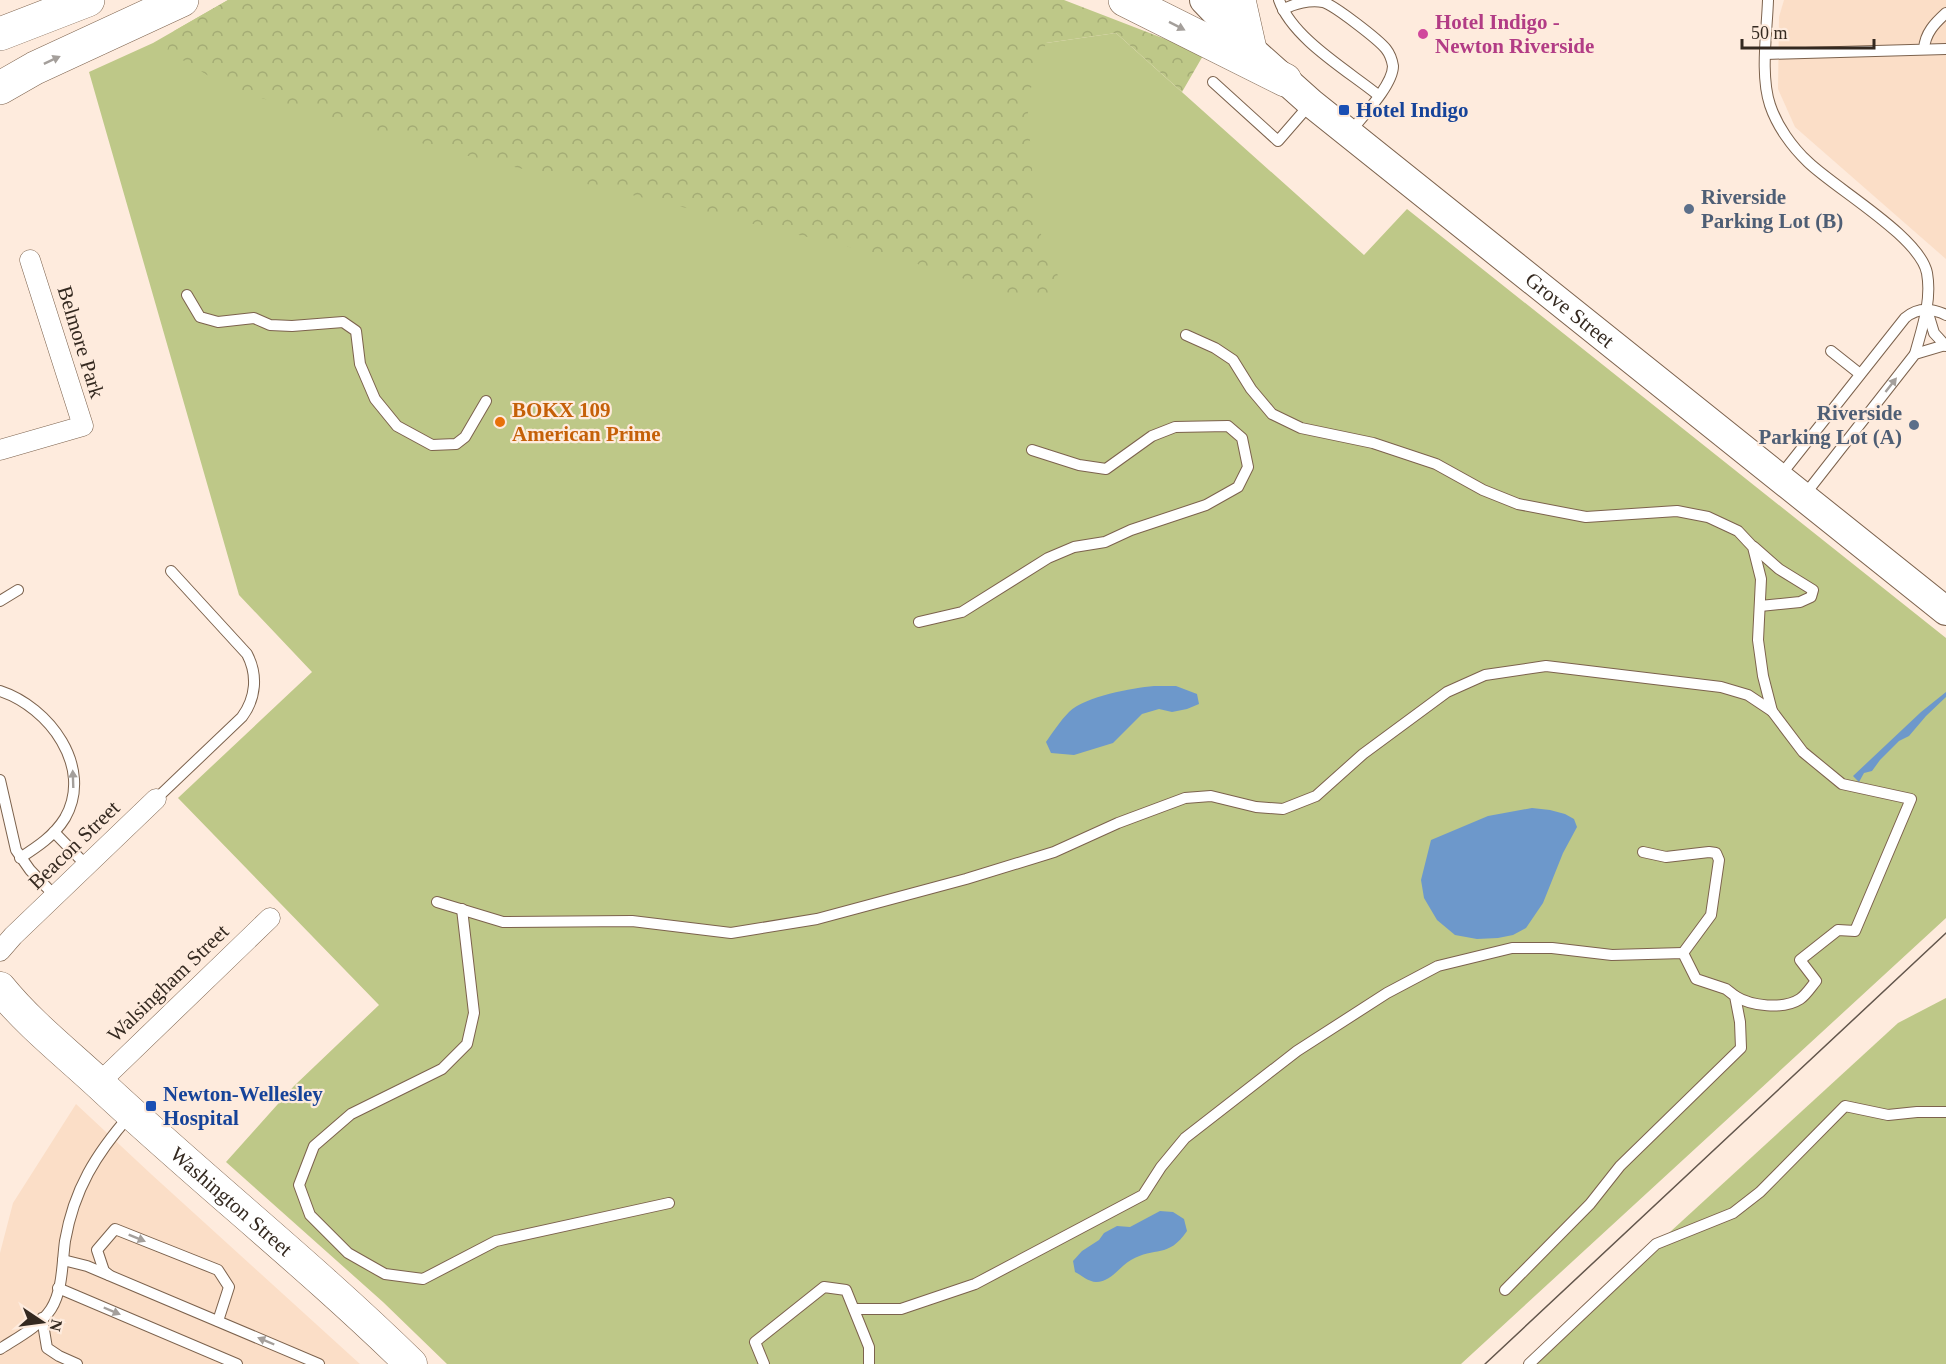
<svg xmlns="http://www.w3.org/2000/svg" width="1946" height="1364" font-family="Georgia,serif">
<style>
.built{fill:#fbdec7}
.grass{fill:#bec888}
.forest{fill:url(#forest-crowns)}
.water{fill:#6d98cb}
.lines{fill:none;stroke-linecap:round;stroke-linejoin:round}
.service-casing{stroke:#7c624d;stroke-width:12}
.minor-casing{stroke:#7c624d;stroke-width:21}
.secondary-casing{stroke:#7c624d;stroke-width:30}
.primary-casing{stroke:#7c624d;stroke-width:33}
.motorway-casing{stroke:#7c624d;stroke-width:34}
.service{stroke:#fff;stroke-width:10}
.minor{stroke:#fff;stroke-width:20}
.secondary{stroke:#fff;stroke-width:28}
.primary{stroke:#fff;stroke-width:32}
.motorway{stroke:#fff;stroke-width:33}
.tram{stroke:#63564c;stroke-width:1.5}
.oneway{fill:#a49f9b}
.hotel-dot{fill:#d1479c;stroke:#feebdd;stroke-width:2}
.transit-dot{fill:#1a4fb4;stroke:#feebdd;stroke-width:2}
.service-dot{fill:#5c6f8a;stroke:#feebdd;stroke-width:2}
.food-dot{fill:#e8710a;stroke:#feebdd;stroke-width:2}
.labels{text-anchor:middle;stroke-width:4.5;stroke-linejoin:round;paint-order:stroke}
.hotel-label{font-size:21px;font-weight:bold;fill:#b23c85;stroke:#feebdd;text-anchor:start}
.transit-label{font-size:21px;font-weight:bold;fill:#164399;stroke:#feebdd;text-anchor:start}
.service-label{font-size:21px;font-weight:bold;fill:#4e5e75;stroke:#feebdd;text-anchor:start}
.street-label{font-size:21px;fill:#342920;stroke:#feebdd}
.food-label{font-size:21px;font-weight:bold;fill:#c56008;stroke:#feebdd;text-anchor:start}
</style>
<defs>
<pattern id="forest-crowns" width="20" height="18" patternUnits="userSpaceOnUse" patternTransform="scale(1.5)"><rect width="20" height="18" fill="#bec888"/><path d="M2 6a3 3 0 1 1 6 0M12 15a3 3 0 1 1 6 0" fill="none" stroke="#a4ac75"/></pattern>
</defs>
<rect width="100%" height="100%" fill="#feebdd"/>
<g class="built">
<path d="M1784,0H1946V259L1795,127L1778,89L1779,17Z"/>
<path d="M76,1104L151,1174L360,1364H0V1253L13,1203Z"/>
</g>
<g class="grass">
<path d="M228,0L1046,43L1116,33L1364,255L1407,209L1946,638V918L1461,1364H447L383,1302L226,1162L294,1086L379,1005L178,798L312,672L239,595L89,72L153,43Z"/>
<path d="M1946,998V1364H1526L1898,1023Z"/>
</g>
<path class="forest" d="M228,0H1064L1204,54L1182,92L1116,33L1046,43L1027,100L1036,222L1061,283L1047,298H1024L908,261L460,154L229,89L185,61L165,56L174,31Z"/>
<g class="water">
<path d="M1154,686H1176L1197,694L1199,704L1187,709L1172,712L1159,709L1142,714L1113,743L1074,755L1051,753L1046,742C1053,732 1060,721 1069,712C1086,696 1132,688 1154,686Z"/>
<path d="M1946,692V697L1926,716L1909,736L1899,741L1880,760L1872,771L1864,773L1859,782L1853,776L1921,712Z"/>
<path d="M1532,808L1550,810L1565,814L1574,819L1577,827L1563,853L1543,903L1526,928L1513,935L1498,938L1477,939L1455,935L1437,920L1424,898L1421,880L1431,840L1488,816Z"/>
<path d="M1160,1211L1173,1212L1184,1219L1187,1231C1168,1259 1155,1246 1131,1260C1119,1267 1111,1282 1096,1282C1089,1282 1081,1275 1075,1272L1073,1261L1082,1251L1099,1240L1104,1233L1117,1226L1130,1227Z"/>
</g>
<g class="lines">
<g class="service-casing">
<g id="service">
<path d="M1279,0C1292,38 1347,70 1378,95"/>
<path d="M1768,0C1767,32 1760,75 1770,105C1777,126 1792,147 1808,162C1836,189 1920,237 1927,273C1932,301 1922,328 1915,354"/>
<path d="M1283,10C1294,3 1310,0 1323,2C1334,5 1379,40 1386,49C1390,54 1392,60 1393,66C1393,85 1362,117 1350,132"/>
<path d="M1924,49C1925,33 1935,23 1946,13"/>
<path d="M1766,54L1946,49"/>
<path d="M1213,82L1278,141L1311,103"/>
<path d="M187,295L200,317L218,322L254,318L270,325L292,326L343,322L356,331L360,364L375,399L397,426L432,445L456,444L465,437L486,401"/>
<path d="M1927,310L1934,333L1946,346"/>
<path d="M1186,335L1215,348L1233,360L1251,389L1272,414L1301,428L1373,443L1436,464L1483,490L1518,504L1586,517L1677,511L1708,517L1738,531L1753,547L1761,579L1758,640L1763,676L1772,711"/>
<path d="M1831,351L1860,374"/>
<path d="M1780,476L1905,318C1918,307 1932,308 1946,315"/>
<path d="M1803,497L1915,354L1945,345"/>
<path d="M1754,547L1779,569L1813,590L1811,597L1800,602L1760,606"/>
<path d="M0,601L18,590"/>
<path d="M919,622L962,612L1048,558L1074,547L1105,542L1131,530L1206,505L1238,487L1248,467L1242,438L1228,426L1175,427L1152,436L1106,469L1079,465L1032,450"/>
<path d="M0,691C49,707 94,767 65,818C54,836 37,847 20,858"/>
<path d="M0,780L16,850L30,870L55,896"/>
<path d="M156,799L242,717C256,698 258,675 247,654L171,571"/>
<path d="M54,832L86,865"/>
<path d="M1643,852L1666,857L1709,852L1716,853L1719,860L1711,915L1683,953"/>
<path d="M437,902L503,922L632,921L731,933L817,919L966,879L1054,852L1118,823L1185,798L1211,796L1256,807L1283,809L1316,796L1363,754L1447,692L1485,675L1546,666L1721,687L1748,695L1772,711L1803,752L1842,784L1911,799L1855,931L1838,930L1800,960L1816,981C1811,987 1806,995 1800,999C1783,1010 1751,1006 1735,996"/>
<path d="M462,909L474,1013L467,1044L442,1069L351,1114L314,1146L299,1185L310,1215L348,1253L385,1274L423,1279L496,1241L669,1203"/>
<path d="M63,1260L87,1266L319,1364"/>
<path d="M109,1275L104,1271L97,1250L115,1229L218,1270L229,1287L218,1321"/>
<path d="M58,1288L237,1364"/>
<path d="M854,1309H901L975,1284L1143,1195L1161,1167L1185,1138L1297,1051L1387,993L1438,966L1512,948H1552L1612,955L1683,953L1696,979L1726,989L1735,996L1740,1022L1741,1048L1620,1166L1590,1204L1505,1290"/>
<path d="M42,1318L47,1348L59,1356L77,1364"/>
<path d="M0,1349C17,1338 40,1326 51,1309C63,1290 62,1263 65,1241C74,1189 96,1154 130,1115"/>
<path d="M764,1364L755,1342L824,1287L846,1290L869,1347V1364"/>
<path d="M1529,1364L1656,1244L1733,1213L1760,1192L1845,1106L1888,1115L1917,1112H1946"/>
</g>
</g>
<g class="minor-casing">
<g id="minor">
<path d="M0,450L83,426L30,260"/>
<path d="M0,951L13,936L156,799"/>
<path d="M99,1083L270,918"/>
</g>
</g>
<g class="secondary-casing">
<g id="secondary">
<path id="s1" d="M1204,0L1255,53L1311,103L1946,611"/>
</g>
</g>
<g class="primary-casing">
<g id="primary">
<path id="s2" d="M0,988C30,1025 70,1056 105,1089C206,1183 313,1268 411,1364"/>
</g>
</g>
<g class="motorway-casing">
<g id="motorway">
<path d="M1125,0L1285,80"/>
<path d="M1239,0L1250,49"/>
<path d="M0,34L88,0"/>
<path d="M0,88L35,68L182,0"/>
</g>
</g>
<use href="#service" class="service"/>
<use href="#minor" class="minor"/>
<use href="#secondary" class="secondary"/>
<use href="#primary" class="primary"/>
<use href="#motorway" class="motorway"/>
<path class="tram" d="M1485,1364L1946,933"/>
</g>
<defs><path id="oneway-solid" d="M-6-.8H1V-3.2L6.5 0L1 3.2V.8H-6Z" transform="scale(1.5)"/></defs>
<g class="oneway">
<use href="#oneway-solid" transform="translate(1177 26) rotate(27)"/>
<use href="#oneway-solid" transform="translate(52 60) rotate(-25)"/>
<use href="#oneway-solid" transform="translate(1891 385) rotate(-52)"/>
<use href="#oneway-solid" transform="translate(73 779) rotate(-92)"/>
<use href="#oneway-solid" transform="translate(137 1238) rotate(22)"/>
<use href="#oneway-solid" transform="translate(112 1311) rotate(23)"/>
<use href="#oneway-solid" transform="translate(266 1341) rotate(-157)"/>
</g>
<circle class="hotel-dot" cx="1423" cy="34" r="6"/>
<g class="transit-dot">
<rect x="1338" y="104" width="12" height="12" rx="3"/>
<rect x="145" y="1100" width="12" height="12" rx="3"/>
</g>
<g class="service-dot">
<circle cx="1689" cy="209" r="6"/>
<circle cx="1914" cy="425" r="6"/>
</g>
<circle class="food-dot" cx="500" cy="422" r="6"/>
<g class="labels">
<g class="hotel-label">
<text x="1435" y="29">Hotel Indigo -<tspan x="1435" dy="24">Newton Riverside</tspan></text>
</g>
<g class="transit-label">
<text x="1356" y="117">Hotel Indigo</text>
<text x="163" y="1101">Newton-Wellesley<tspan x="163" dy="24">Hospital</tspan></text>
</g>
<g class="service-label">
<text x="1701" y="204">Riverside<tspan x="1701" dy="24">Parking Lot (B)</tspan></text>
<text x="1902" y="420" text-anchor="end">Riverside<tspan x="1902" dy="24">Parking Lot (A)</tspan></text>
</g>
<g class="street-label">
<text dy="7" stroke="none"><textPath href="#s1" startOffset="480">Grove Street</textPath></text>
<text transform="translate(81 342) rotate(73)" y="7">Belmore Park</text>
<text transform="translate(74 845) rotate(-44)" y="7">Beacon Street</text>
<text transform="translate(168 983) rotate(-44)" y="7">Walsingham Street</text>
<text dy="7" stroke="none"><textPath href="#s2" startOffset="315">Washington Street</textPath></text>
</g>
<g class="food-label">
<text x="512" y="417">BOKX 109<tspan x="512" dy="24">American Prime</tspan></text>
</g>
</g>
<g transform="translate(42 1322) rotate(103)" stroke="#feebdd" stroke-width="4.5" paint-order="stroke">
<path d="M0-4.5L10 22L0 15L-10 22Z" fill="#342920"/>
<text y="-9" font-size="16" font-weight="bold" text-anchor="middle" fill="#342920">N</text>
</g>
<path d="M1742 39v9h132v-9" fill="none" stroke="#342920" stroke-width="3"/>
<text x="1751" y="39" font-size="18" fill="#342920" stroke="#feebdd" stroke-width="4.5" paint-order="stroke">50 m</text>
</svg>
